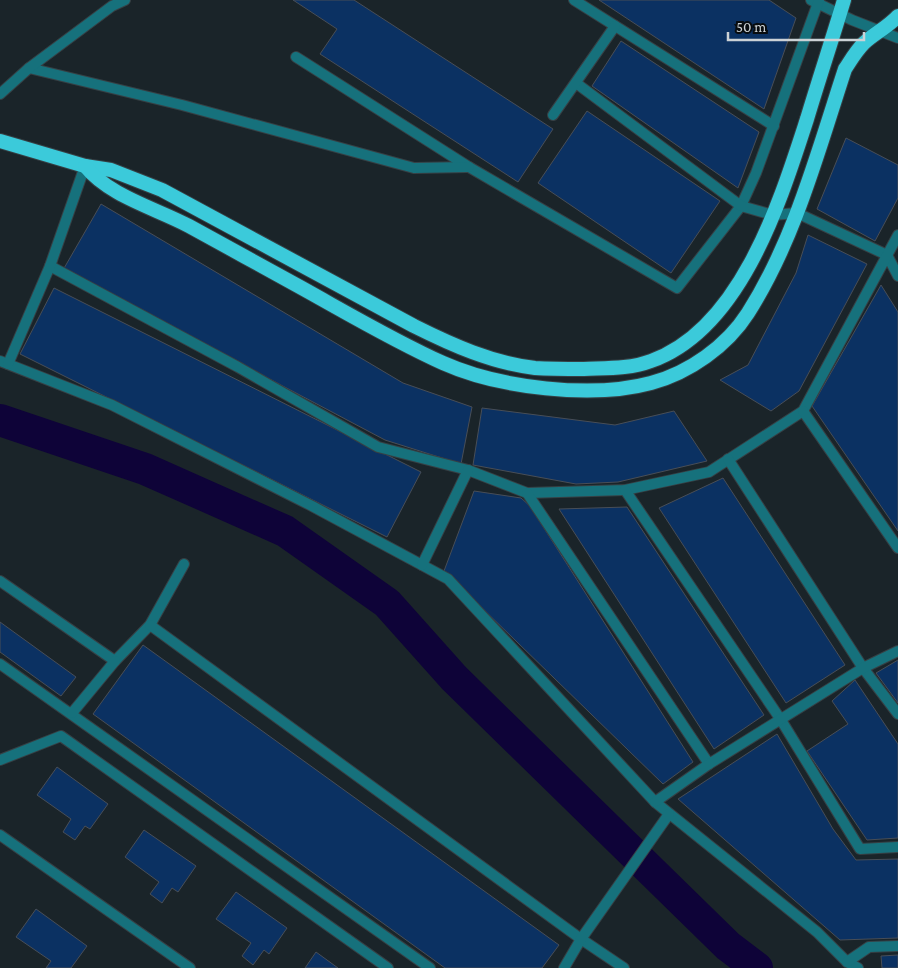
<svg xmlns="http://www.w3.org/2000/svg" width="898" height="968" font-family="'Crimson Pro',serif">
<style>
.lines{fill:none;stroke-linecap:round;stroke-linejoin:round}
.river{stroke:#0e0338;stroke-width:32}
.building{fill:#0b3162;stroke:#484e57}
.minor-casing{stroke:#364045;stroke-width:12}
.trunk-casing{stroke:#364045;stroke-width:16}
.minor{stroke:#16717c;stroke-width:10}
.trunk{stroke:#3bcada;stroke-width:14}
</style>
<rect width="100%" height="100%" fill="#1a2429"/>
<g class="lines">
<path class="river" d="M0,420L145,469L285,531L387,603L454,678L728,946L757,968"/>
</g>
<g class="building">
<path d="M293,0H354L553,129L518,182L320,54L337,29Z"/>
<path d="M599,0H769L796,18L764,109Z"/>
<path d="M621,41L759,132L738,188L592,86Z"/>
<path d="M587,111L720,201L671,273L538,183Z"/>
<path d="M846,138L898,165V198L875,241L817,209Z"/>
<path d="M101,204L403,383L472,407L461,464L385,440L63,270Z"/>
<path d="M808,235L867,264L799,391L771,411L720,380L748,365L796,273Z"/>
<path d="M881,285L898,312V531L812,406Z"/>
<path d="M54,288L421,472L387,537L20,354Z"/>
<path d="M482,408L615,425L674,411L707,461L618,482L576,484L473,465Z"/>
<path d="M723,478L845,665L786,703L659,508Z"/>
<path d="M474,491L521,498L530,506L693,762L663,784L444,571Z"/>
<path d="M627,507L764,715L714,749L559,509Z"/>
<path d="M0,622L76,677L61,696L0,652Z"/>
<path d="M143,645L559,945L542,968H445L93,714Z"/>
<path d="M898,660V703L876,673Z"/>
<path d="M855,680L898,744V838L867,840L807,751L848,724L832,701Z"/>
<path d="M777,734L833,829L856,860L898,859V938L840,940L678,799Z"/>
<path d="M57,767L108,804L90,829L85,826L75,840L63,832L71,819L37,795Z"/>
<path d="M144,830L196,866L178,892L172,888L162,903L150,894L159,882L125,857Z"/>
<path d="M236,892L287,928L269,954L264,950L253,965L242,956L251,943L216,919Z"/>
<path d="M36,909L87,946L71,968H46L51,961L16,937Z"/>
<path d="M316,952L338,968H305Z"/>
<path d="M898,955V968H882L881,956Z"/>
</g>
<g class="lines">
<g class="minor-casing">
<g id="minor">
<path d="M574,0L774,126"/>
<path d="M811,0L852,20L898,38"/>
<path d="M296,57L469,167L677,288L741,206L756,173L819,0"/>
<path d="M29,68L182,105L414,168L469,167"/>
<path d="M576,83L741,206L773,215L797,213L887,255L898,276"/>
<path d="M0,94L29,68L112,6L125,0"/>
<path d="M553,115L615,26"/>
<path d="M50,266L238,367L378,447L468,470L527,493L625,490L709,472L803,411L898,235"/>
<path d="M0,361L112,405L312,506L448,579L655,802L817,932L847,962L858,968"/>
<path d="M8,364L50,266L85,166"/>
<path d="M803,411L898,548"/>
<path d="M728,459L863,668L898,714"/>
<path d="M625,490L781,720L860,849L898,847"/>
<path d="M527,493L709,764"/>
<path d="M422,565L468,470"/>
<path d="M0,581L115,661L150,625L184,564"/>
<path d="M150,625L581,939L624,968"/>
<path d="M0,664L430,968"/>
<path d="M72,713L115,661"/>
<path d="M0,760L61,736L388,968"/>
<path d="M655,802L709,764L863,668L898,651"/>
<path d="M0,835L190,968"/>
<path d="M847,962L869,947L898,946"/>
<path d="M564,968L581,939L669,814"/>
</g>
</g>
<g class="trunk-casing">
<g id="trunk">
<path d="M0,141L85,166L111,170L162,190L414,326C452,345 492,363 535,368C551,369 568,369 584,369C606,368 630,369 651,361C741,329 780,202 807,119C819,79 832,40 844,0"/>
<path d="M85,166C109,196 155,208 189,226C226,246 263,267 300,287C347,313 394,341 443,363C499,388 592,399 651,383C689,373 727,346 748,313C795,239 818,151 845,69C851,60 856,51 864,43C875,33 888,27 898,16"/>
</g>
</g>
<use href="#minor" class="minor"/>
<use href="#trunk" class="trunk"/>
</g>
<path d="M728 32v8h136v-8" fill="none" stroke="#ccd2d6" stroke-width="2.5"/>
<text x="736" y="32" font-size="15" fill="#ccd2d6" stroke="#080c0f" stroke-width="4" paint-order="stroke">50 m</text>
</svg>
